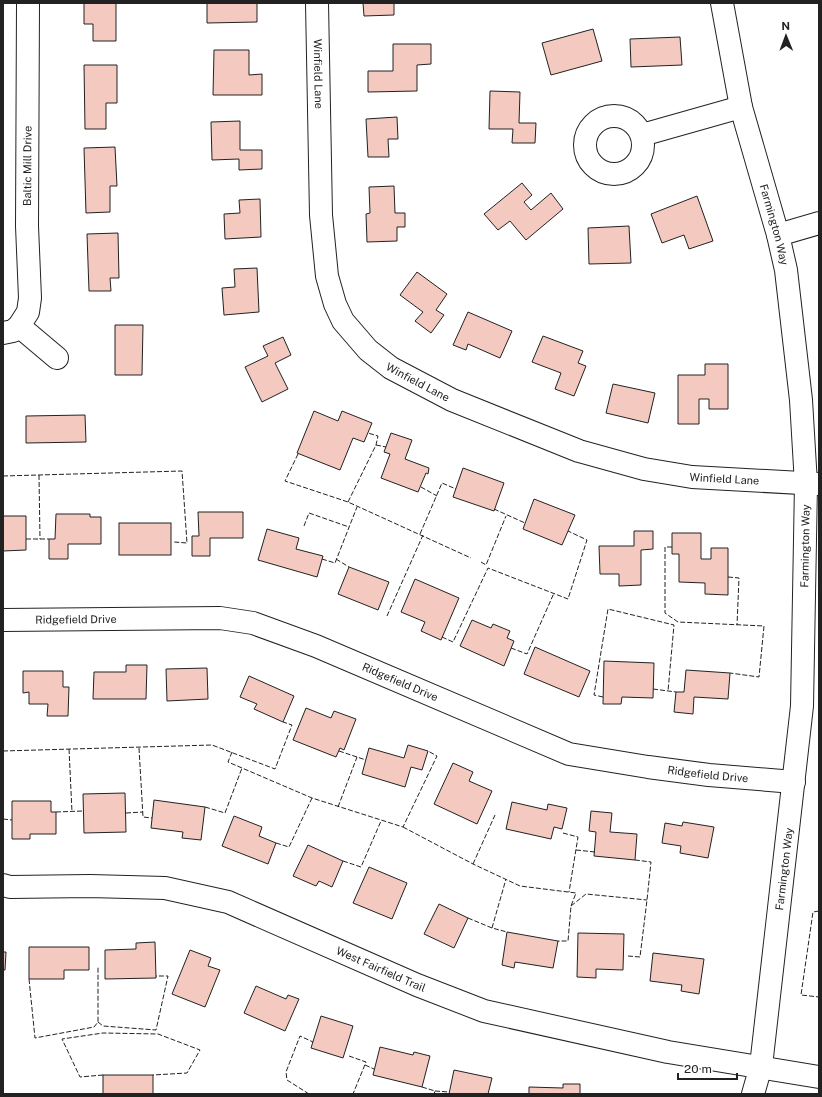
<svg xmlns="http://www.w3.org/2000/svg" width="822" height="1097" font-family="'Public Sans',sans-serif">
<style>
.building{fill:#f3c9c0;stroke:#222}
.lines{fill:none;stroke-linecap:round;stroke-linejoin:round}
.minor-casing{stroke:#222;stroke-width:24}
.minor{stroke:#fff;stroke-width:22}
.fence{stroke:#222;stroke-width:1;stroke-dasharray:5 2;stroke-linecap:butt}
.labels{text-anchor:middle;stroke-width:3;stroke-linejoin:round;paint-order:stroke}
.street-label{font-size:11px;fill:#222;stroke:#fff}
</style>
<rect width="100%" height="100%" fill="#fff"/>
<g class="building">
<path d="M84,3H116V41H93V24H84Z"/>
<path d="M207,3H257V22L207,23Z"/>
<path d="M363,3H394V15L364,16Z"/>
<path d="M593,29L602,61L551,75L542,43Z"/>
<path d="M680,37L682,65L631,67L630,39Z"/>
<path d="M393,44H431V64L417,65V91L368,92V71H393Z"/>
<path d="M214,50H249V75L262,74V95H213Z"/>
<path d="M84,65H117V103H106V129H85Z"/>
<path d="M490,91L520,92L519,123H536L535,143H512L513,129H489Z"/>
<path d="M397,117L398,139H388L389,157H368L366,119Z"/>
<path d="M240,121V150H262V169L239,170V159L212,160L211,122Z"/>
<path d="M115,147L117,186H110V212L86,213L84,148Z"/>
<path d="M522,183L532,195L524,202L531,210L551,193L563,209L526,240L510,221L498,230L484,214Z"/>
<path d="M394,186L395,213H405V227H397V241L367,242L366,214L370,213L369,187Z"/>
<path d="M697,196L713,241L689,249L684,235L662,243L651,214Z"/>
<path d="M260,199L261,237L225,239L224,214L240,213L239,200Z"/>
<path d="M629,226L631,263L589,264L588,228Z"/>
<path d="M118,233L119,278H110L111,291H89L87,234Z"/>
<path d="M257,268L259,312L224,315L222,288L235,287L234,269Z"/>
<path d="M417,272L447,294L436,310L444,315L431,333L415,321L423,312L400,295Z"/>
<path d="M468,312L512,331L500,358L468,344L466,350L453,345Z"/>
<path d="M115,325H143L142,375H115Z"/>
<path d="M543,336L583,351L578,363L586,366L574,396L555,389L561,373L532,362Z"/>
<path d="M283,337L291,355L275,363L288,389L262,402L245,367L268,356L263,346Z"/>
<path d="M705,364H728V409H709V399H699V424H678V375H705Z"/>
<path d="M613,384L655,393L648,423L606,413Z"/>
<path d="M314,411L338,421L342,411L372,423L364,442L353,438L340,470L297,453Z"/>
<path d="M85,415L86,442L26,443V416Z"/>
<path d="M391,433L412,440L405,459L429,468L428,474L426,473L418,492L381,478L390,454L384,452Z"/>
<path d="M463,468L504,483L494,511L453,497Z"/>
<path d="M534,499L575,515L562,545L523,529Z"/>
<path d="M198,512H243V538H210V556H192V536H199Z"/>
<path d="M56,514H90V517H101V544H68V559H49V539H55Z"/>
<path d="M3,516H26V550L3,551Z"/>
<rect x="119" y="523" width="52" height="32"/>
<path d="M267,529L299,538L296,549L323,556L317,577L258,560Z"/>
<path d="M634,531H653V549L641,550V585L619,586V574H600L599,546H634Z"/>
<path d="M672,533H701V559H711V548H728V595L705,594V583L679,582V554H672Z"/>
<path d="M349,567L389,582L378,610L338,594Z"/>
<path d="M415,579L459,598L441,640L421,631L425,622L401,612Z"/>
<path d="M472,620L491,628L493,624L510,631L507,638L514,641L504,666L460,646Z"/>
<path d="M535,647L590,671L579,697L524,674Z"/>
<path d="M604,661L654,663L653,698L622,697L621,704H603Z"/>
<path d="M126,665H147L146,699H93L94,672H126Z"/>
<path d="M207,668L208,699L167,701L166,669Z"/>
<path d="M686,670L730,673L728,699L694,697L693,714L674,712L676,692H684Z"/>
<path d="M23,671H63V687H69L68,716H47L48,704H29V692L23,693Z"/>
<path d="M249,676L294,696L283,722L254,709L257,704L240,697Z"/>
<path d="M306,708L331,718L334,711L356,719L344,750L340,748L336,757L293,740Z"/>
<path d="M408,745L428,751L422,770L411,767L405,787L362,774L369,748L404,758Z"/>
<path d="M453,763L473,772L469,781L492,791L477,824L434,804Z"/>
<path d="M125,793L126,832L84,833L83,794Z"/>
<path d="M154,800L205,807L201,840L182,838L183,832L151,828Z"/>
<path d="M12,801H51V812H56V834H30V839H12Z"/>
<path d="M512,802L547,810L548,804L567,808L562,829L554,827L551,839L506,829Z"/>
<path d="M591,811L612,813L610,832L637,834L635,860L594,856L596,832L589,831Z"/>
<path d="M234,816L262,827L259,836L276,843L268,864L222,846Z"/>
<path d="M683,822L714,827L708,858L680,853L681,846L662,843L665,823L682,826Z"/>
<path d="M308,845L343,861L332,887L319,881L316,886L293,876Z"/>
<path d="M369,867L407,883L392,919L353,903Z"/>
<path d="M439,904L468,918L454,948L424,934Z"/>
<path d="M507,932L558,941L553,968L515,962L514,968L502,965Z"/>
<path d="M578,933L624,934L623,970L596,969V978L577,977Z"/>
<path d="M155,942L156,978L105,979V950L136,949V943Z"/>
<path d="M29,947H89V970H64V979H29Z"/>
<path d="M190,950L211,958L208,966L220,970L205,1007L172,994Z"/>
<path d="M3,952H6L5,970H3Z"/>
<path d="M653,953L704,959L699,994L681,991L682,985L650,981Z"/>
<path d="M256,986L286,999L288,995L299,999L285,1031L244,1013Z"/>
<path d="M321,1016L353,1026L343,1058L311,1048Z"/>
<path d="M380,1047L413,1055L414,1052L430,1056L422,1087L373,1075Z"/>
<path d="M454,1070L492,1078L488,1094H449Z"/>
<rect x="103" y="1075" width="50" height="19"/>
<path d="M563,1084H580V1094H529V1087L563,1088Z"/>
</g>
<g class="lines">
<g class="minor-casing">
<g id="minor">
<path id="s1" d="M317,3L321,215L327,276L335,304L343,321L368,350L391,368L452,400L579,451L644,469L692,477L819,484"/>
<path id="s2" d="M722,3L741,107L778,235L786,270L801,400L806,484L802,706L761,1066L753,1094"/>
<circle cx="614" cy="145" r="29"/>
<path d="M642,135L741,107"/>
<path d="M778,235L819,223"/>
<path d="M19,326L57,358"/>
<path id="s3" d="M3,333L13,331L19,326L28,312L30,298L27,226L28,3"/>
<path id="s4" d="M3,620L220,618L253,623L316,646L569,754L648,767L709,775L794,782"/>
<path id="s5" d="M3,885L10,887L90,886L165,888L228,902L417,985L484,1011L668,1052L819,1077"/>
</g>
</g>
<use href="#minor" class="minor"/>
<g class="fence">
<path d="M376,445L386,447"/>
<path d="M298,454L285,481L348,502L471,558"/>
<path d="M39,475L40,539"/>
<path d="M3,476L182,471L187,543L174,542"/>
<path d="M421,487L437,496"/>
<path d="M348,502L376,445L378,436L368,433"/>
<path d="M494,509L525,523"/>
<path d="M304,526L309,513L349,527"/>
<path d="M420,534L442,483L456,489"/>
<path d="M26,539H49"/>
<path d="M672,547H665V613L678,622L764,626L759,677L730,673"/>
<path d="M322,559L335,563L357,507"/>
<path d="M336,559L349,567"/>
<path d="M481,562L486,565L506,516"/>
<path d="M728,577L739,578L737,625"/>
<path d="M387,616L423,535"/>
<path d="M442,637L453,642L488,568L568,599L587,540L568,531"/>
<path d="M511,648L527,654L554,593"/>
<path d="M653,689L676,692"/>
<path d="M603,697L594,695L608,609L674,625L668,691"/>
<path d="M139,748L143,817L152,818"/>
<path d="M69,749L72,812"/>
<path d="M3,751L212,745L275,769L292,725L283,722"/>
<path d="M339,751L366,760"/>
<path d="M232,752L228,762L312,798L403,827L437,756L428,751"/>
<path d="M205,807L225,813L242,768"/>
<path d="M338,807L357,757"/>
<path d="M56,812L83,811"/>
<path d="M126,813L143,812"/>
<path d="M3,819L12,820"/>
<path d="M403,827L473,864L520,886L576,893L571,906L568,941H558"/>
<path d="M563,833L578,837L569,892"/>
<path d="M276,843L289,847L312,798"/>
<path d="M576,850L595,852"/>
<path d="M343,861L361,867L381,821"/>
<path d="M473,864L495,815"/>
<path d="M571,906L586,894L647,900"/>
<path d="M819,911L813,912L801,995L819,997"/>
<path d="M468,918L492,928L507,932"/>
<path d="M492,928L506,879"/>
<path d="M628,956L640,957L647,900L651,862L635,860"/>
<path d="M29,979L35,1038L94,1027L98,1022V966"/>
<path d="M98,1022L103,1026L156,1030L168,976H156"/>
<path d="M349,1056L366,1062L353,1094"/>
<path d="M365,1065L374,1069"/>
<path d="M103,1075L80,1077L62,1039L103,1033L158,1034L200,1050L187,1073L153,1075"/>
<path d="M422,1087L435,1091L434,1094"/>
<path d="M435,1091L449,1092"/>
<path d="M309,1094L287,1080L286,1072L300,1036L313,1042"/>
</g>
</g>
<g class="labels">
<g class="street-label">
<text dy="4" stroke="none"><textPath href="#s1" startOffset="71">Winfield Lane</textPath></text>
<text dy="4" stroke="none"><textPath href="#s3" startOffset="181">Baltic Mill Drive</textPath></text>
<text dy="4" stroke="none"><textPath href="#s2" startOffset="228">Farmington Way</textPath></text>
<text dy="4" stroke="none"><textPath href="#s1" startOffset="419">Winfield Lane</textPath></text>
<text dy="4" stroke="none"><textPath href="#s1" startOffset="743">Winfield Lane</textPath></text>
<text transform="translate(805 546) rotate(-89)" y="4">Farmington Way</text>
<text dy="4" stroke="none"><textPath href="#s4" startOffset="73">Ridgefield Drive</textPath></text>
<text dy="4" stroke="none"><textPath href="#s4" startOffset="409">Ridgefield Drive</textPath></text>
<text dy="4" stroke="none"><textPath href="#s4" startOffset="733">Ridgefield Drive</textPath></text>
<text transform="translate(784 869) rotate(-83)" y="4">Farmington Way</text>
<text dy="4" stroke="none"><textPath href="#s5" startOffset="394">West Fairfield Trail</textPath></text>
</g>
</g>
<rect width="822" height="1097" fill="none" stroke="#222222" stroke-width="8"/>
<g transform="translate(786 36) rotate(359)" stroke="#ffffff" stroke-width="3" paint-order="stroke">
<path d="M0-3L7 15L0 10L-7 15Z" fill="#222222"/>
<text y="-6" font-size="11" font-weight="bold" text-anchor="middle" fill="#222222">N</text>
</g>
<path d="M678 1073v6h59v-6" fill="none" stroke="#222222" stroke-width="2"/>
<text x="684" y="1073" font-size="12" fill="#222222" stroke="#ffffff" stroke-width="3" paint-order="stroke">20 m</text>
</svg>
